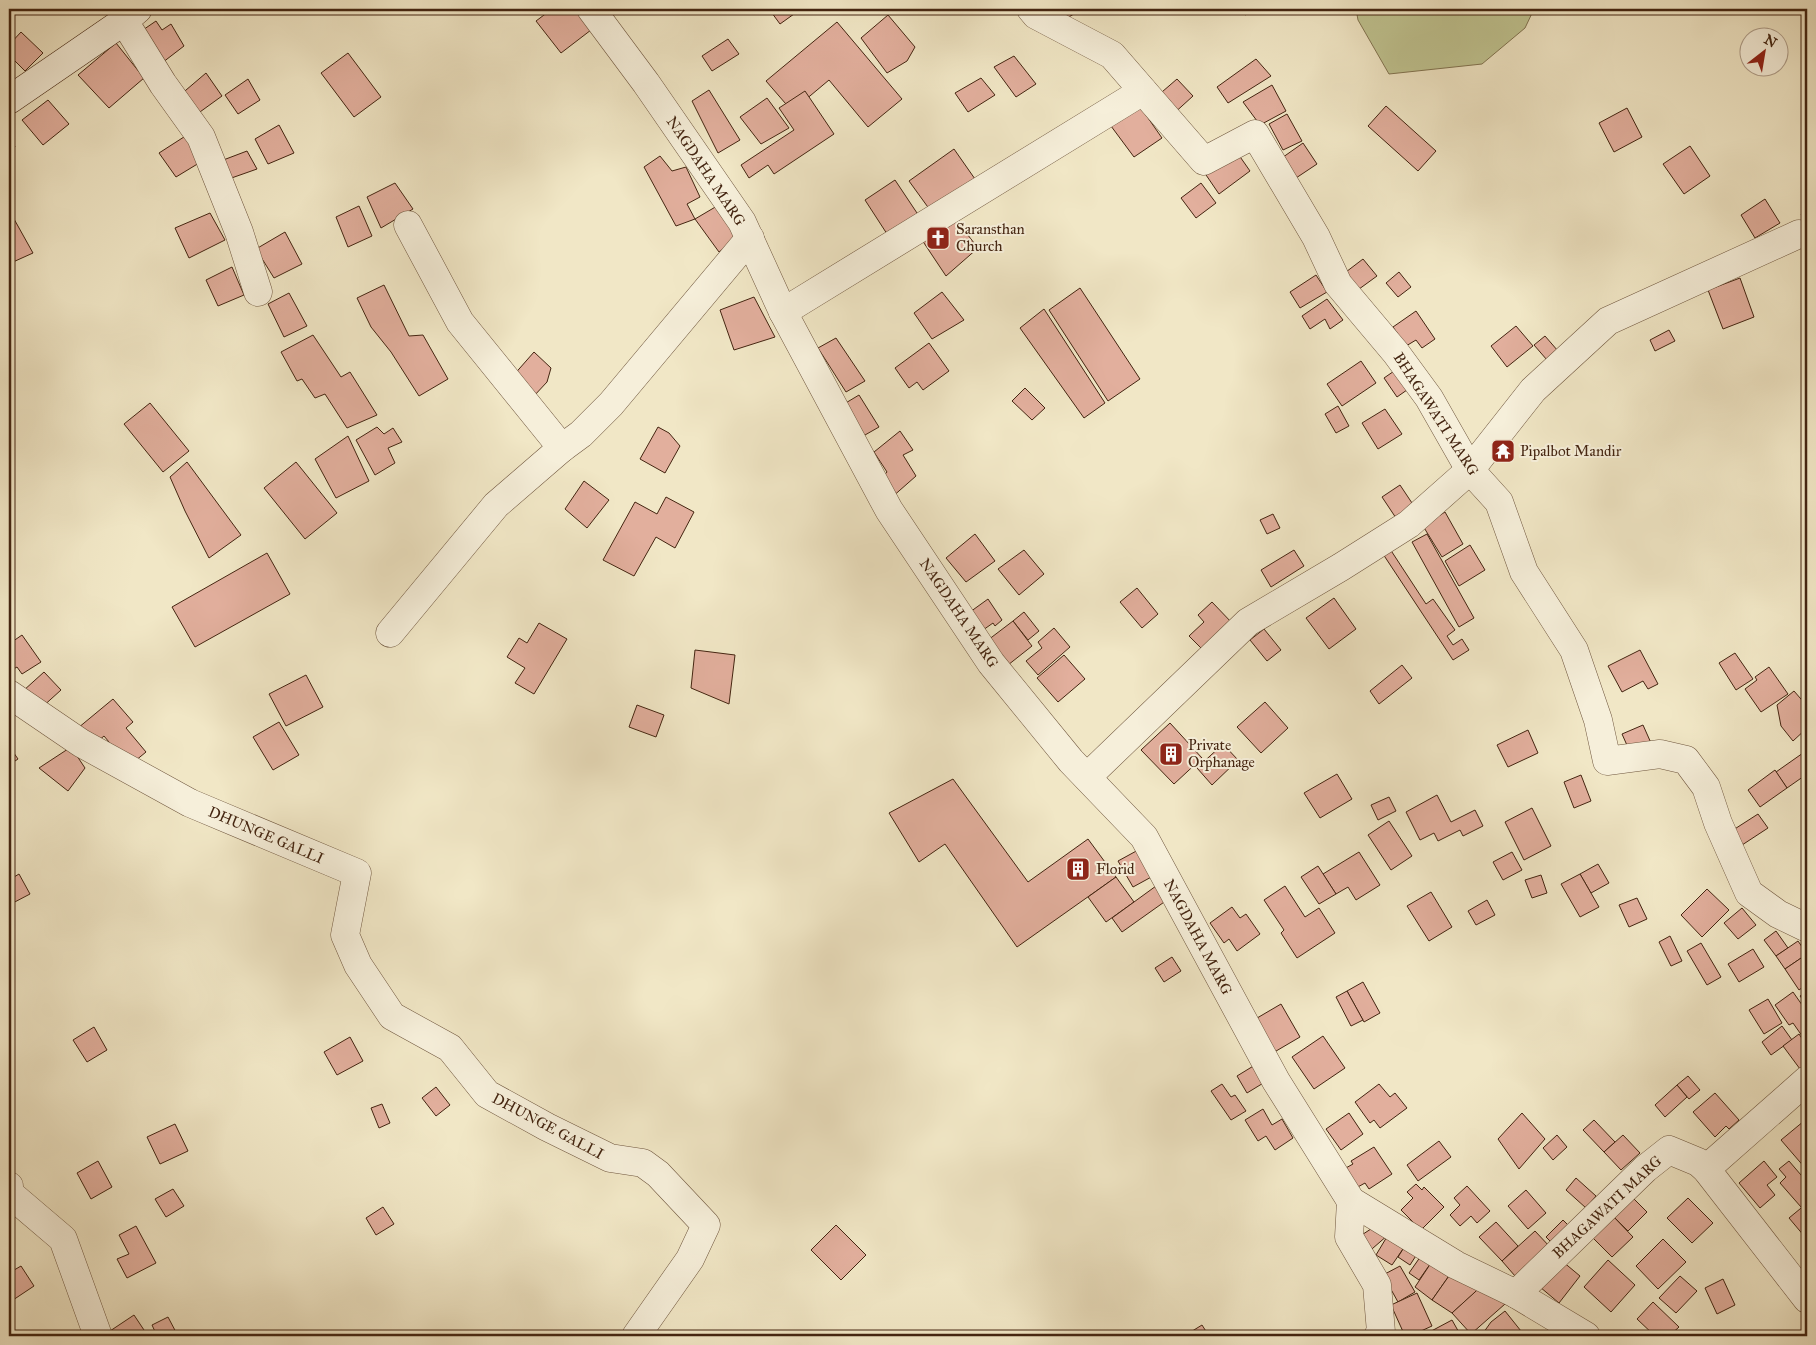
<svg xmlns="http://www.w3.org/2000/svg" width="1816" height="1345" font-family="'IM FELL Great Primer',serif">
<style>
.green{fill:#c0c491;stroke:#827451}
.building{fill:#e2af9d;stroke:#442511}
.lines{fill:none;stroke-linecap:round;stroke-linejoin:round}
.minor-casing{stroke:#6f563e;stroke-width:29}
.tertiary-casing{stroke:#6f563e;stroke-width:29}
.secondary-casing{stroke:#442511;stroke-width:29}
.minor{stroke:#f6efda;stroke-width:28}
.tertiary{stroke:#f6efda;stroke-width:28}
.secondary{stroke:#f6efda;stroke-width:28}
.labels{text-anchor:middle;stroke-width:4;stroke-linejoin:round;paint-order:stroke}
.street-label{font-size:15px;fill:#442511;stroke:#f6efda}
.poi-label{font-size:15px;fill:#442511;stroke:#f6efda;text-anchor:start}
</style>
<rect width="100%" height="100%" fill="#f1e7c6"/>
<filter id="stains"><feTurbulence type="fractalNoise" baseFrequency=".004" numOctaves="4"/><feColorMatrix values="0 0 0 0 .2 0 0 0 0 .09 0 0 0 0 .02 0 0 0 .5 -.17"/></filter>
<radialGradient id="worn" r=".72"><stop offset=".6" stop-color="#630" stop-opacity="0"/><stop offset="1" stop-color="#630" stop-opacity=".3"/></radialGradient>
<path class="green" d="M1356,9H1534L1525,28L1482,64L1389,74L1358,20Z"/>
<g class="building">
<path d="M552,9H574L591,30L561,53L536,21Z"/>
<path d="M769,9H801L780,24Z"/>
<path d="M1049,9H1082L1059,23Z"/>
<path d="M1241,9H1256L1245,15Z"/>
<path d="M888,15L915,47L907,61L887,73L861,38Z"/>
<path d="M156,21L162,30L171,24L184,46L158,66L137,34Z"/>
<path d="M837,22L902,99L868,127L829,80L792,111L766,81Z"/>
<path d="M21,32L43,53L25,71L9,55V45Z"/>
<path d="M728,39L739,54L712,71L702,56Z"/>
<path d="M116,43L144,78L109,108L78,75Z"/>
<path d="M348,53L381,97L354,117L321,73Z"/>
<path d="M1014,56L1036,84L1016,97L994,67Z"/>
<path d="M1256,59L1271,76L1228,103L1217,87Z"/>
<path d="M206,73L222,96L193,117L179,96Z"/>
<path d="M981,78L995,95L968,112L955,93Z"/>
<path d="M248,79L260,100L238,114L225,95Z"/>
<path d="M1177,79L1193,96L1171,116L1155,98Z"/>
<path d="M1272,85L1286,111L1260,125L1243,102Z"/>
<path d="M709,90L740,140L718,153L692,101Z"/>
<path d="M805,91L834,134L774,174L768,165L749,178L741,165L794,130L779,108Z"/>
<path d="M767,98L789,128L761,144L740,117Z"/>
<path d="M48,100L69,124L43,145L22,120Z"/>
<path d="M1139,105L1162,138L1134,157L1108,122Z"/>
<path d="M1386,106L1436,151L1418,171L1368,126Z"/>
<path d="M1627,108L1642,137L1614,152L1599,123Z"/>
<path d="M1287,114L1302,141L1283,150L1269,124Z"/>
<path d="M279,125L294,153L268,164L255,139Z"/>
<path d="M9,130L15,147L9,150Z"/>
<path d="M187,135L204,160L176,177L159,153Z"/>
<path d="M1303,143L1317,164L1293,180L1279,160Z"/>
<path d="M1690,146L1710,176L1684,194L1663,164Z"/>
<path d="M954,149L975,179L930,210L909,181Z"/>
<path d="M247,151L257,169L223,181L218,162Z"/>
<path d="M1236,151L1250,171L1219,194L1204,172Z"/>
<path d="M660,156L672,171L686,167L700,197L687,204L695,219L676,226L644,167Z"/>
<path d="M895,180L921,219L889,237L865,200Z"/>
<path d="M395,183L413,209L381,228L367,197Z"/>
<path d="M1201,183L1216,203L1196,218L1181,198Z"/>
<path d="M1765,199L1780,223L1755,238L1741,215Z"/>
<path d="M359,206L372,236L348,247L336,217Z"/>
<path d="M717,206L737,239L719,252L695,219Z"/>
<path d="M1807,209V223L1801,214Z"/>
<path d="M9,210L33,253L13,262L9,260Z"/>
<path d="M210,213L225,240L189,258L175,228Z"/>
<path d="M953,216L978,248L946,276L922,240Z"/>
<path d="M285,232L302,264L274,278L256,249Z"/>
<path d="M1363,259L1377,276L1355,292L1342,275Z"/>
<path d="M232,267L244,295L218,306L206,280Z"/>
<path d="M1399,272L1411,287L1398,297L1386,283Z"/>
<path d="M1316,275L1327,292L1300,308L1290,292Z"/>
<path d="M1740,278L1754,317L1723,329L1708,290Z"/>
<path d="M384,285L409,336L423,335L448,379L419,396L391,352L371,327L357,298Z"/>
<path d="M1080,288L1140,379L1108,401L1049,310Z"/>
<path d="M942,292L964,320L932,339L914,313Z"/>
<path d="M289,293L307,326L284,337L268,304Z"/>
<path d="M754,297L775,337L734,350L720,310Z"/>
<path d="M1327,299L1343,320L1330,329L1325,319L1310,329L1302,316Z"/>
<path d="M1044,309L1105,403L1084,418L1020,328Z"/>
<path d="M1416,311L1435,339L1422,348L1416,340L1406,346L1393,327Z"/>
<path d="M1516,326L1533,346L1507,367L1491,346Z"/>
<path d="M1669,330L1675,341L1655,351L1650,340Z"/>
<path d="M313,335L341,377L350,372L377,415L347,428L325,394L315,398L302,379L297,381L281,352Z"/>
<path d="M1545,336L1558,351L1547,360L1534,345Z"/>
<path d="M836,338L865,381L846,392L818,348Z"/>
<path d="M929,343L949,371L923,390L917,382L909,388L895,368Z"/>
<path d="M534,352L551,368L547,382L533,397L512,377Z"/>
<path d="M1361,361L1376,383L1342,406L1327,384Z"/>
<path d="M1400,367L1414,385L1397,397L1384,378Z"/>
<path d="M1025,388L1045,408L1032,420L1012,401Z"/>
<path d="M859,395L879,427L858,439L839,407Z"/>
<path d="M150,403L189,451L163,472L124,424Z"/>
<path d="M1338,406L1349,426L1336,433L1325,414Z"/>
<path d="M1385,409L1402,434L1378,449L1362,423Z"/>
<path d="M377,427L384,434L393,428L402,442L388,448L395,463L375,475L356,440Z"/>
<path d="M658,427L669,433L680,446L665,473L640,459Z"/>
<path d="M900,431L913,450L903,455L916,476L891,498L879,481L887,472L874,452Z"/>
<path d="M348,436L369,481L336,498L315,459Z"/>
<path d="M187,462L241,535L209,558L185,511L170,477Z"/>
<path d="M296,462L337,513L305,539L264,488Z"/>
<path d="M584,481L609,500L587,528L565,509Z"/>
<path d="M1400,485L1418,512L1400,524L1382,497Z"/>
<path d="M666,497L694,512L675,548L656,537L634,576L603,560L635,502L657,514Z"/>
<path d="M1445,512L1463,544L1442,557L1423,526Z"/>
<path d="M1273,514L1280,528L1267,534L1260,520Z"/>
<path d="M975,534L995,561L966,582L946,558Z"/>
<path d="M1427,534L1474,618L1459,627L1412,542Z"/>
<path d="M1470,545L1485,570L1459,586L1445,561Z"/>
<path d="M1390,549L1426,604L1433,599L1455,630L1447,636L1453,645L1462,639L1469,650L1453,660L1383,554Z"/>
<path d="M1024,550L1044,574L1019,595L998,569Z"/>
<path d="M1294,550L1304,566L1271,587L1261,570Z"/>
<path d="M267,553L290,594L195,647L172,607Z"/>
<path d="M1137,588L1158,614L1142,628L1120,602Z"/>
<path d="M1334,598L1356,629L1329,649L1306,618Z"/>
<path d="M988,599L1002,620L995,626L993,623L983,630L970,612Z"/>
<path d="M1212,602L1233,624L1204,651L1189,636L1204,622L1198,615Z"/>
<path d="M1024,612L1039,631L1028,640L1013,621Z"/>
<path d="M1013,621L1032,646L1008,665L988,640Z"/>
<path d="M539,623L567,639L534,694L515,683L525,668L507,657L519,638L527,643Z"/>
<path d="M1054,628L1070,647L1038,675L1026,661L1042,648L1038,642Z"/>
<path d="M1264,629L1281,650L1267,661L1250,640Z"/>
<path d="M22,635L41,662L22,674L17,667L10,671L9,670V644Z"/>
<path d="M695,650L735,655L729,704L691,688Z"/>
<path d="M1640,650L1658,684L1648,689L1643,681L1622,692L1608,666Z"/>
<path d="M1735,653L1753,679L1736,690L1719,663Z"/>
<path d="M1064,655L1085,679L1058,702L1037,678Z"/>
<path d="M1402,665L1412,678L1379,704L1370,691Z"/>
<path d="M1769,667L1788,694L1761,712L1745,689L1757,680L1755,677Z"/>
<path d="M44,672L61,690L40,709L23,691Z"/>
<path d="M306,675L323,707L286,726L269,694Z"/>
<path d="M1794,691L1807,706V728L1793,741L1781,726L1777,705Z"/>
<path d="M113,699L133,722L126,728L146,752L129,766L104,736L92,746L78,728Z"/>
<path d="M1265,702L1288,728L1261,753L1237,727Z"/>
<path d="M637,705L664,715L656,737L629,727Z"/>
<path d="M279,722L299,755L273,770L253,737Z"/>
<path d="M1170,723L1202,758L1174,784L1141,750Z"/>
<path d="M1643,725L1651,743L1630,752L1622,734Z"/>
<path d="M1528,730L1538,753L1508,767L1497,745Z"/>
<path d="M1223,744L1238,760L1212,785L1197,768Z"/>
<path d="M9,746L18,759L9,765Z"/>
<path d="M71,747L85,768L68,791L39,768Z"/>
<path d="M1803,753L1807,758V774L1787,788L1776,772Z"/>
<path d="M1775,770L1787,788L1760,807L1748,790Z"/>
<path d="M1337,774L1352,799L1320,818L1304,793Z"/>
<path d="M1581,775L1591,801L1574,808L1564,782Z"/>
<path d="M953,779L1028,882L1088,839L1116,877L1017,947L945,844L919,862L889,813Z"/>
<path d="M1437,795L1451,822L1475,810L1483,826L1463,836L1460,830L1438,841L1434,833L1420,840L1406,812Z"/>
<path d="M1389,797L1396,811L1378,820L1371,805Z"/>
<path d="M1532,808L1551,846L1524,860L1505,822Z"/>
<path d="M1758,814L1768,828L1739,847L1730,832Z"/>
<path d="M1389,821L1412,856L1391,870L1368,835Z"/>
<path d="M1140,849L1155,875L1133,887L1118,861Z"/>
<path d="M1359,852L1380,885L1356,900L1348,887L1336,894L1323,874Z"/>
<path d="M1512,852L1522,870L1503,880L1493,862Z"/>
<path d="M1598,864L1609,883L1591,893L1580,874Z"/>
<path d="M1318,866L1336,894L1319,904L1301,877Z"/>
<path d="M19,874L30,894L9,905V880Z"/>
<path d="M1580,874L1599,907L1580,917L1561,884Z"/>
<path d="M1541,875L1547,893L1532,898L1525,880Z"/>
<path d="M1116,877L1134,902L1106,922L1088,897Z"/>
<path d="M1156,886L1167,900L1122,932L1112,918Z"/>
<path d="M1285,886L1305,917L1319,908L1335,933L1297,958L1281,933L1284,930L1264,900Z"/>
<path d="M1707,889L1729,910L1702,937L1681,915Z"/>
<path d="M1431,892L1452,927L1429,941L1407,906Z"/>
<path d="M1637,898L1647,919L1629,927L1619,905Z"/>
<path d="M1487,900L1495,915L1476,925L1468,911Z"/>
<path d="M1232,907L1240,918L1246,914L1260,934L1237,951L1229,939L1224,943L1210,923Z"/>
<path d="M1742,908L1756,925L1738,939L1724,923Z"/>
<path d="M1776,931L1788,948L1776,956L1764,940Z"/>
<path d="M1670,936L1682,961L1671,966L1659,942Z"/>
<path d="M1798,941L1807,954L1785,969L1776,956Z"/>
<path d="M1701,943L1721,977L1707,985L1687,951Z"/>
<path d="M1753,949L1764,967L1739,982L1728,964Z"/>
<path d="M1807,954V984L1799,990L1785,969Z"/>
<path d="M1172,957L1181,971L1164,982L1155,968Z"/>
<path d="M1363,982L1380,1013L1364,1022L1347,991Z"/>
<path d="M1347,991L1363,1020L1351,1026L1336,997Z"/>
<path d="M1807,991V1005L1800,996Z"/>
<path d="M1793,992L1807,1012V1043L1793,1023L1789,1025L1775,1005Z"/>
<path d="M1768,999L1782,1023L1764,1034L1749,1010Z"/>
<path d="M1281,1004L1300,1037L1271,1054L1252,1021Z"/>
<path d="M1782,1026L1792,1040L1771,1055L1762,1042Z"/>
<path d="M94,1027L107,1050L87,1062L73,1040Z"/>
<path d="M1799,1034L1807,1046V1063L1800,1069L1783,1046Z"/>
<path d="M1323,1036L1345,1068L1314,1089L1292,1057Z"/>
<path d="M350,1037L363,1061L337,1075L324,1052Z"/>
<path d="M1255,1065L1265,1082L1247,1093L1237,1076Z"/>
<path d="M1688,1076L1700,1090L1689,1099L1677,1085Z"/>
<path d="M1222,1084L1231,1097L1235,1095L1246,1111L1231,1120L1211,1091Z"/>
<path d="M1379,1084L1390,1097L1395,1093L1407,1108L1380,1128L1374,1120L1370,1123L1355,1102Z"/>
<path d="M1677,1085L1687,1097L1665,1117L1655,1105Z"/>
<path d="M436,1087L450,1105L436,1116L422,1098Z"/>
<path d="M1715,1093L1739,1120L1729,1129L1726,1126L1715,1137L1693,1112Z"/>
<path d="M382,1104L390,1123L379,1128L371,1108Z"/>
<path d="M1263,1109L1272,1125L1282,1119L1293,1138L1275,1150L1266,1136L1258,1141L1245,1120Z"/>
<path d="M1349,1113L1363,1134L1341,1150L1326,1129Z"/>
<path d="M1522,1113L1545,1139L1519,1169L1498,1139Z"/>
<path d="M1594,1120L1615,1142L1604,1152L1583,1130Z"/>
<path d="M1804,1121L1807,1125L1806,1169L1781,1140Z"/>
<path d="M175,1124L188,1151L160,1164L147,1137Z"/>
<path d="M1557,1135L1567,1147L1553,1160L1543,1148Z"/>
<path d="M1623,1135L1640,1153L1621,1170L1604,1152Z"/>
<path d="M1439,1141L1451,1157L1418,1181L1407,1165Z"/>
<path d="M1374,1147L1392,1174L1369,1189L1365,1183L1356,1188L1344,1169L1353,1164L1351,1161Z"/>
<path d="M98,1161L112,1187L91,1199L77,1173Z"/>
<path d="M1764,1161L1777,1177L1767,1185L1775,1195L1760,1208L1739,1183Z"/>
<path d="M1789,1161L1807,1182V1202L1801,1207L1780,1183L1786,1177L1779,1169Z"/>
<path d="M1576,1178L1596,1196L1586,1208L1566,1190Z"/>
<path d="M1416,1184L1422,1190L1424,1187L1444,1207L1421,1230L1401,1210L1413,1198L1407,1192Z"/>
<path d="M1467,1186L1490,1211L1477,1223L1471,1216L1460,1226L1450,1215L1460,1205L1454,1198Z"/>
<path d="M173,1189L184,1206L166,1217L155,1199Z"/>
<path d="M1526,1190L1546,1213L1528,1229L1508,1206Z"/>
<path d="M1630,1195L1647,1212L1628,1231L1611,1214Z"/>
<path d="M1688,1198L1713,1223L1692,1243L1667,1218Z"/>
<path d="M1806,1204L1807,1235L1805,1237L1789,1218Z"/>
<path d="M383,1207L394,1224L376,1235L366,1218Z"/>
<path d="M1611,1214L1633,1237L1612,1257L1590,1235Z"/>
<path d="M1563,1220L1576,1233L1559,1250L1546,1237Z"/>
<path d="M1496,1222L1518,1246L1502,1261L1479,1237Z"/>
<path d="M836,1225L866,1255L841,1280L811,1250Z"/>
<path d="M1377,1225L1388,1235L1365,1255L1354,1240Z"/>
<path d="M136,1226L156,1263L127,1278L117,1259L129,1254L119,1235Z"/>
<path d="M1535,1231L1550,1247L1522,1284L1502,1261Z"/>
<path d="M1388,1235L1405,1246L1392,1265L1376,1255Z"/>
<path d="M1663,1239L1686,1262L1658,1289L1636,1266Z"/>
<path d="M1405,1246L1419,1251L1410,1265L1398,1257Z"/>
<path d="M1423,1253L1433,1260L1419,1280L1409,1273Z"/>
<path d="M1433,1260L1451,1273L1432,1300L1415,1287Z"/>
<path d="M1608,1260L1635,1285L1611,1312L1584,1287Z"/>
<path d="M1562,1261L1580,1276L1559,1303L1540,1287Z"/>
<path d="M21,1266L34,1286L13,1300L9,1294V1273Z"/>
<path d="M1400,1266L1415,1292L1398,1302L1383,1275Z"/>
<path d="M1451,1273L1481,1287L1452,1313L1432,1300Z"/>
<path d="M1680,1276L1697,1291L1676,1313L1659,1298Z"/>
<path d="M1723,1279L1735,1305L1717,1314L1705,1288Z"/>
<path d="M1486,1282L1505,1304L1471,1334L1452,1313Z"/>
<path d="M1417,1293L1432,1326L1410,1336H1405L1391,1305Z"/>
<path d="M1653,1302L1679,1327L1669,1336H1655L1637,1319Z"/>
<path d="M1505,1311L1525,1336H1481L1491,1322Z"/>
<path d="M134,1315L148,1336H113L110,1331Z"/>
<path d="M168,1317L178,1336H157L152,1325Z"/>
<path d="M1452,1320L1461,1336H1422Z"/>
<path d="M1202,1325L1209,1336H1191L1189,1333Z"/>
</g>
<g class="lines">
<g class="minor-casing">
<g id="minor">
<path d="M1031,9L1036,15L1112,55L1204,161L1255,134L1316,237L1338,284L1396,353L1429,398L1470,470L1499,502L1524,572L1574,650L1598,720L1607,761L1660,754L1686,760L1706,787L1718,823L1749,893L1778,914L1807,928"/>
<path d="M124,21L163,84L201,137L239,232L258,292"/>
<path d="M408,225L460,322L562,448"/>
<path d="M783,312L1143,91"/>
<path d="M390,633L496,505L562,448L581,434L611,404L750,238"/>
<path d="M9,694L81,743L190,803L357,873L345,935L358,965L392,1016L450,1048L487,1094L547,1127L610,1158L643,1163L658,1174L706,1225L690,1259L636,1336"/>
<path d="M1087,777L1248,622L1341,567L1409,524L1470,470L1533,390L1608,321L1799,234"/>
<path d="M1706,1169L1807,1080"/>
<path d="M9,1186V1193L63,1239L98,1336"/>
<path d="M1351,1201L1349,1237L1377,1285L1381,1332L1378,1336"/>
<path d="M1516,1294L1645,1169L1669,1150L1698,1162L1706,1169L1807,1299"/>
</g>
</g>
<g class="tertiary-casing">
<path id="tertiary" d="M591,9L646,83L742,222L783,312L889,510L991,663L1071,761L1144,837L1276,1081L1351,1201L1456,1265L1516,1294L1586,1336"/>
</g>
<g class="secondary-casing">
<path id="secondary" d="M9,100L124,21L138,9"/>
</g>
<use href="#minor" class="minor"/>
<use href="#tertiary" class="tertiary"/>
<use href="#secondary" class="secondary"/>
</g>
<defs>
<g id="church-square" transform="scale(1.25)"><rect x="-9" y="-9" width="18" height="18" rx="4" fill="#8f2418" stroke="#f6efda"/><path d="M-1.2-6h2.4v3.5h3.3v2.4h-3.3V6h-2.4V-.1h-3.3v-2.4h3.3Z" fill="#fff"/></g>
<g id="temple-square" transform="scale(1.25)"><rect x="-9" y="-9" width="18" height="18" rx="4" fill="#8f2418" stroke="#f6efda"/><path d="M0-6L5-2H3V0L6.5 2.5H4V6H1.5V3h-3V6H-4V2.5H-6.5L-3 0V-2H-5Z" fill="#fff"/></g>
<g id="building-square" transform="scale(1.25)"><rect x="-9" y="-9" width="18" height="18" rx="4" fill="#8f2418" stroke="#f6efda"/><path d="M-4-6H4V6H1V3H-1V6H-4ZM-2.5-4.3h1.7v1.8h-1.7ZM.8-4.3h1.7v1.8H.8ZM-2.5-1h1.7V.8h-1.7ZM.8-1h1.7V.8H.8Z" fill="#fff"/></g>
</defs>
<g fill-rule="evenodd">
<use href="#church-square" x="938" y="238"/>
<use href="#temple-square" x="1503" y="451"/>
<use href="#building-square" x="1171" y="754"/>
<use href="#building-square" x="1078" y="869"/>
</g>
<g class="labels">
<g class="street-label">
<text transform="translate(706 171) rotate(56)" y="5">NAGDAHA MARG</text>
<text transform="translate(1436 414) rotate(57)" y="5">BHAGAWATI MARG</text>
<text transform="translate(959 613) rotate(56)" y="5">NAGDAHA MARG</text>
<text transform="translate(266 835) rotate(23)" y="5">DHUNGE GALLI</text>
<text transform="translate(1198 937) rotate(62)" y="5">NAGDAHA MARG</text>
<text transform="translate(548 1126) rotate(28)" y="5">DHUNGE GALLI</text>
<text transform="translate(1607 1207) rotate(-43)" y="5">BHAGAWATI MARG</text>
</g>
<g class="poi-label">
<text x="956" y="234">Saransthan<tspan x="956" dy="17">Church</tspan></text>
<text x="1520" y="456">Pipalbot Mandir</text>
<text x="1188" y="750">Private<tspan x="1188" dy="17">Orphanage</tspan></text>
<text x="1096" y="874">Florid</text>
</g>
</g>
<rect width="1816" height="1345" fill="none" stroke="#f1e7c6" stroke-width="30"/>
<rect x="10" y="10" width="1796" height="1325" fill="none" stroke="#442511" stroke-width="2.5"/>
<rect x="15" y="15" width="1786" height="1315" fill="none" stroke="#442511"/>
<g transform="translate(1764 52) rotate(31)"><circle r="24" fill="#f6efda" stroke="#af9e8a"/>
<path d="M0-4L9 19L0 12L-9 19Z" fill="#8f2418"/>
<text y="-8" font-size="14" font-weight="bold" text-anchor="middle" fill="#442511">N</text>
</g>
<rect width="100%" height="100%" filter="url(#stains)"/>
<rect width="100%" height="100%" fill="url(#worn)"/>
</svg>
